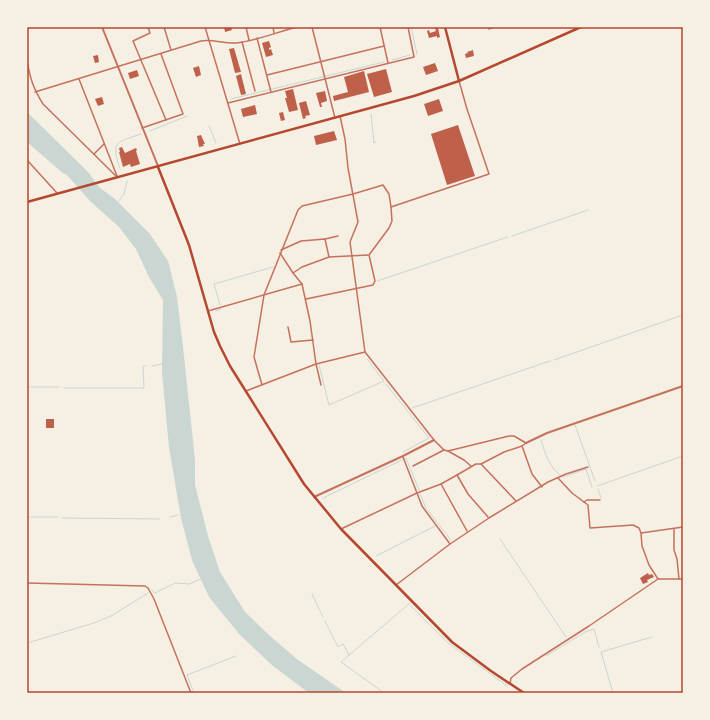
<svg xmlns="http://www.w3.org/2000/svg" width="710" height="720" font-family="Roboto,sans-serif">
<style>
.water{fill:#c9d6d2}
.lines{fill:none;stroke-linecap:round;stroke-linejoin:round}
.stream{stroke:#c9d6d2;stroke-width:1}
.building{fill:#bf614a}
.minor{stroke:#c5725c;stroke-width:1.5}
.tertiary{stroke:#c5725c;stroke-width:2}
.secondary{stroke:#b5482f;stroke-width:2.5}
.primary{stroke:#b5482f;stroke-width:2.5}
.neatline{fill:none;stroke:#b5482f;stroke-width:1.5}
</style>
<rect width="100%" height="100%" fill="#f6efe4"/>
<path class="water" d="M27,112L88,172L100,188L115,199L150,234L168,261L177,297L183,347L195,460V485L208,536L220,572L245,612L270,636L298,660L346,693H309L273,666L240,635L209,597L192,560L181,518L169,447L162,372L163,300L149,277L136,249L119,227L90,201L66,174H64L27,142Z"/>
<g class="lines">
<g class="stream">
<path d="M411,27L417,54"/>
<path d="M392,60L410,55"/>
<path d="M231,99L384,62"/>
<path d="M371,114L374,143L376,142"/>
<path d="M209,126L216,143"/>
<path d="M150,131L187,116"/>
<path d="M120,169C111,141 115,143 141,134"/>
<path d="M118,202L124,194L127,181"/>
<path d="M512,236L588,210"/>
<path d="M377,281L508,237"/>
<path d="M220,305L214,284L273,267"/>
<path d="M216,311L221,309"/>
<path d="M554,360L683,315"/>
<path d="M319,365L329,405L384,381L367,359"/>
<path d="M152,366L162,364"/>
<path d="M386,384L429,438L403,452"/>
<path d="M27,387H59"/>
<path d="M64,388H144L143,366H146"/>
<path d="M412,408L550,361"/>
<path d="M575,425L595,481"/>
<path d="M541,440C545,454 550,469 563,477L586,469L592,487"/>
<path d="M597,486L683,456"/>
<path d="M598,489L601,498"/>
<path d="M420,494L426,508L451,540"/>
<path d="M323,498L406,458L419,490"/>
<path d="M27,517H58"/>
<path d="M170,517L178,515"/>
<path d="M62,518L160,519"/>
<path d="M500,539L566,637"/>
<path d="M376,556L435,526"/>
<path d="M152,590L155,593L175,583L189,584L201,579"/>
<path d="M312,594L323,617"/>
<path d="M411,606L447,642L507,686"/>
<path d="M325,621L338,647L343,644L349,655"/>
<path d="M27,643L94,623L111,616L148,593"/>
<path d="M546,656L585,632L594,629L599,647"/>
<path d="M194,693L187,675L236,656"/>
<path d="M384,693L341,662L410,603"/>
<path d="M613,693L601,652L652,637"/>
</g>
</g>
<g class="building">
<path d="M224,27H231L232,30L225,32Z"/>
<path d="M435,28H438L440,37L437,38V36L429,38L427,31L429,30L430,33L436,31Z"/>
<path d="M269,41L271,47L269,48V50L271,49L273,55L266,57L262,43Z"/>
<path d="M234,48L241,72L235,73L229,49Z"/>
<path d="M473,50L474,56L466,58L465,54L468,53L467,52Z"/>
<path d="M98,55L99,62L95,63L93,56Z"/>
<path d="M435,63L438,71L426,75L423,67Z"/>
<path d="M199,66L201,75L196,77L193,68Z"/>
<path d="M386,69L392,92L374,97L367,74Z"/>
<path d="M137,70L139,76L130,79L128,73Z"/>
<path d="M364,71L369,92L334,101L333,96L348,92L344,77Z"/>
<path d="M241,74L246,94L241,95L236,76Z"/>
<path d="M293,89L298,110L289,112L285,98H287L285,91Z"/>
<path d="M325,91L327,101L321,103L322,107H320L316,93Z"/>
<path d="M102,97L104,104L98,106L95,99Z"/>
<path d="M439,99L443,111L428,116L424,104Z"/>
<path d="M306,101L310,115L305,116L306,118L303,119L299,103Z"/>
<path d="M255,105L257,114L243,117L241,109Z"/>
<path d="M283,112L285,120L281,121L279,113Z"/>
<path d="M458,125L475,176L447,185L431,134Z"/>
<path d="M334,131L337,140L316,145L314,136Z"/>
<path d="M201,135L205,144H203L204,146L199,147L197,136Z"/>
<path d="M122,147L125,153L136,148L137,150L136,151L140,164L131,167L130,164L123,167L119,152H120L119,148Z"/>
<rect x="46" y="419" width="8" height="9"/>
<path d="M648,573L649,575L652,574L654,577L647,580L648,582L643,584L640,578Z"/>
</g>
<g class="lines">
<g class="minor">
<path d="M148,27L150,33L133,41L166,120"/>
<path d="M164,27L171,50"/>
<path d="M205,27L240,144"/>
<path d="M246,27L249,40"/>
<path d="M273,27L274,33"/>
<path d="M312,27L335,118"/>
<path d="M380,27L388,63"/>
<path d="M489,27V29L494,27"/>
<path d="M257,38L271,92"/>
<path d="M242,42L255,91"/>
<path d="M27,60C30,78 33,88 43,104L117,177"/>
<path d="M267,75L384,46"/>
<path d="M79,79L117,176"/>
<path d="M35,92L201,41C213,39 224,44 236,43C256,41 277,32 297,27"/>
<path d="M228,103L414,57L408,27"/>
<path d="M340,116L345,139L348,168L358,222L350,242L365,352L434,440L444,450L448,451L509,436H514L526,443"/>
<path d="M142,128L183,114L161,54"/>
<path d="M94,154L104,144"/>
<path d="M27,160L57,193"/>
<path d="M325,239L338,236"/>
<path d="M281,250L301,241L325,239L329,257"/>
<path d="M280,253L293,273"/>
<path d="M306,299L373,285L375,281L369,255L389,228L392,221L391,207L489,174L467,109L459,81"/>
<path d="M208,311L302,284"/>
<path d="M288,327L291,342L313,340"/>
<path d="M262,385L254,357L264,295L298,210L302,206L353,194L383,185L389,194L391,207"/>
<path d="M321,385L316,364L310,321L302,284L293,273L302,267L329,257L368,255"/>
<path d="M246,391L316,364L365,352"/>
<path d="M522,446L532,474L542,487"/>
<path d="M448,451L464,460L471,466"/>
<path d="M403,457L422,506L450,544"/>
<path d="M481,464L516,501"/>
<path d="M413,466L444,450"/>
<path d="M457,475L468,494L488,517"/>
<path d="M558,478L572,493L588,505L590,528L633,525L639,528L641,533L642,546L649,565L658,579"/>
<path d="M441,484L467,531"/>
<path d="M584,502L587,500H600"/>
<path d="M341,529L417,493L441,484L457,475L476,464H481L504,452L522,446L526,443"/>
<path d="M674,529V550L677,559L679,579"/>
<path d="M641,533L683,527"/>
<path d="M27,583L145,586L148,588L154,599L191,693"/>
<path d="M396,585L450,544L489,518L548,482L566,474L588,467"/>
<path d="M510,684L511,678L522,669L589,626L658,579H683"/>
</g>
<g class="tertiary">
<path d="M102,27L158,166"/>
<path d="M526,443L547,433L683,386"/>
<path d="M314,497L403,456L434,440"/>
</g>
<g class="secondary">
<path d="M445,27L459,81"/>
<path d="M158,167L189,245L214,332L220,346L230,366L304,484L341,529L452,642L491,671L524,693"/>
</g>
<path class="primary" d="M27,202L414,96L459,81L581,27"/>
</g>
<rect width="710" height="720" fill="none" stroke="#f6efe4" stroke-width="56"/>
<rect x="28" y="28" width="654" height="664" class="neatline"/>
</svg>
